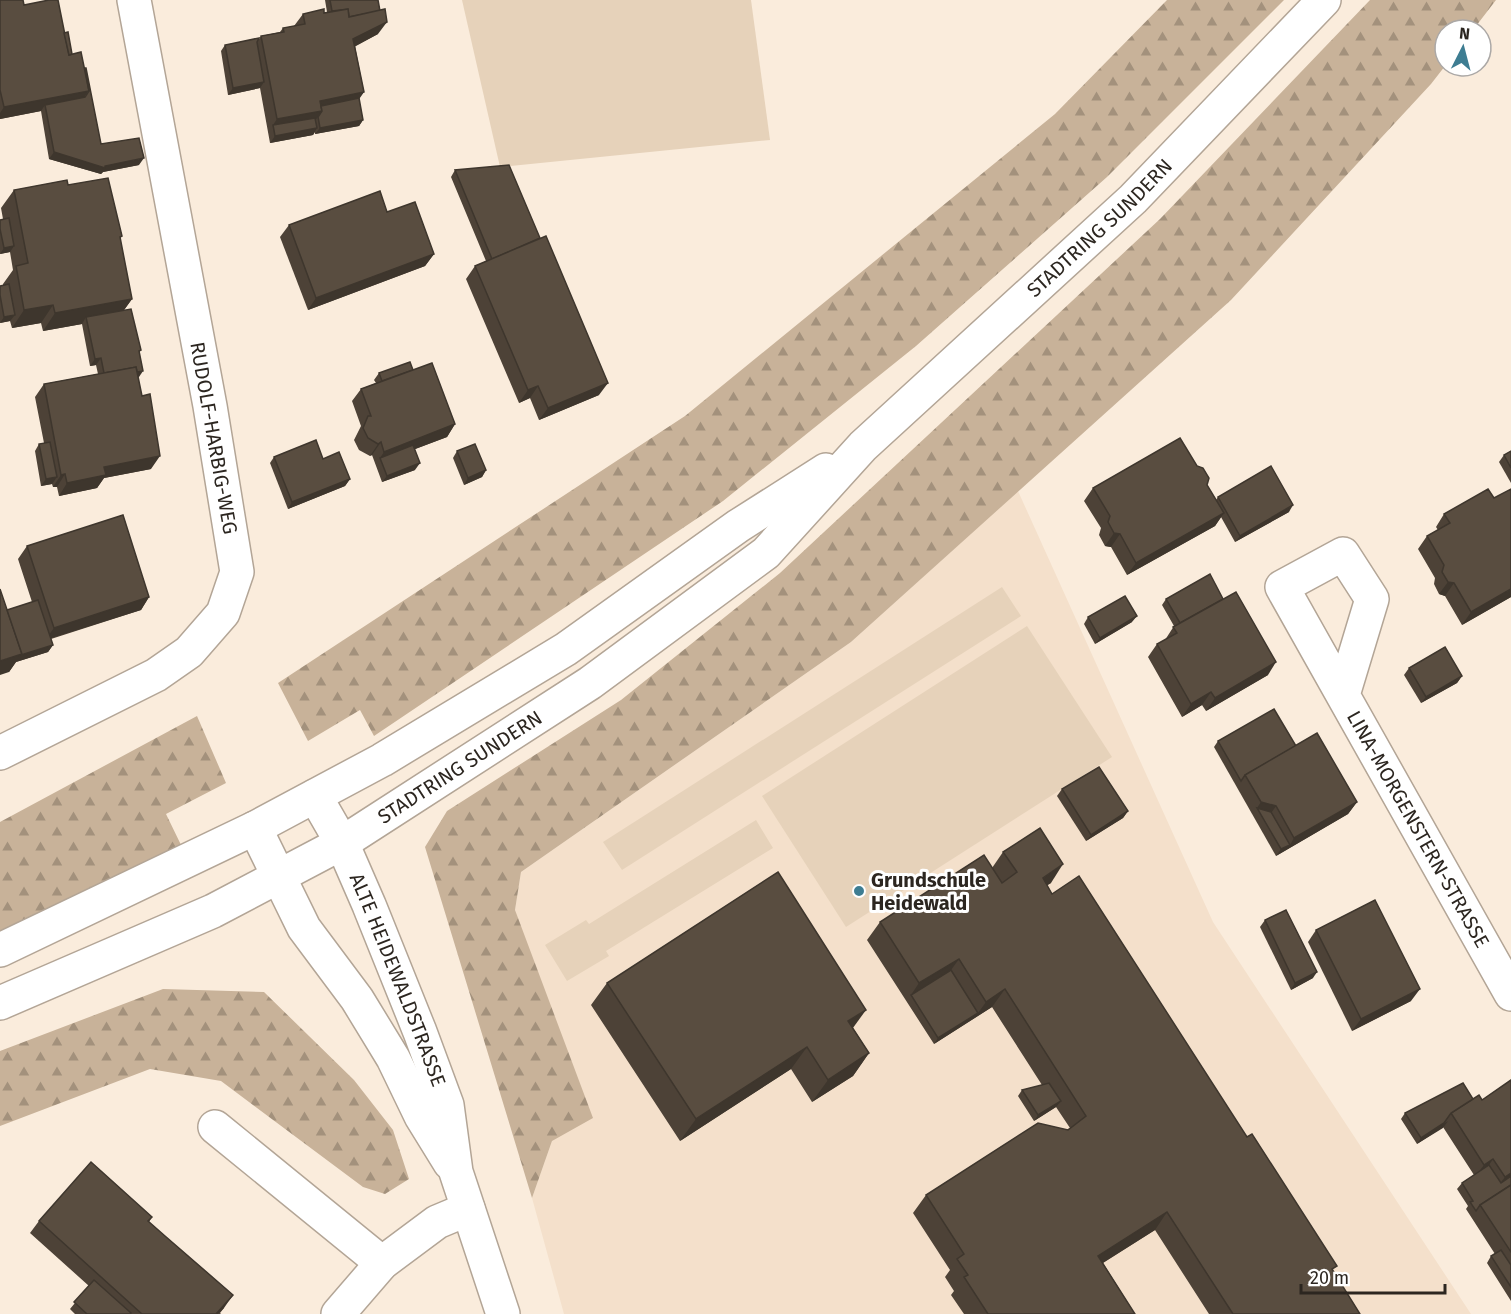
<svg xmlns="http://www.w3.org/2000/svg" width="1511" height="1314" font-family="'Fira Sans',sans-serif">
<style>
.built{fill:#f4e0cb}
.green{fill:#e6d2ba}
.forest{fill:url(#forest-firs)}
.lines{fill:none;stroke-linecap:round;stroke-linejoin:round}
.street-casing{stroke:#b3a596;stroke-width:36}
.secondary-casing{stroke:#b3a596;stroke-width:36}
.street{stroke:#fff;stroke-width:33}
.secondary{stroke:#fff;stroke-width:33}
.wall{fill:#4d4237}
.shaded-wall{fill:#3e362d}
.building{fill:#594d40;stroke:#3e362d;stroke-width:1.5}
.poi-dot{fill:#3e7d92;stroke:#fff;stroke-width:2}
.labels{text-anchor:middle;stroke-width:6;stroke-linejoin:round;paint-order:stroke}
.street-label{font-size:20px;fill:#2c2620;stroke:#fff}
.poi-label{font-size:20px;font-weight:bold;fill:#2c2620;stroke:#fff;text-anchor:start}
</style>
<defs>
<pattern id="forest-firs" width="22" height="20" patternUnits="userSpaceOnUse" patternTransform="scale(1.5)"><rect width="22" height="20" fill="#c8b299"/><path d="M5 1l3.5 6h-7zM16 11l3.5 6h-7z" fill="#a3917c"/></pattern>
</defs>
<rect width="100%" height="100%" fill="#faecdc"/>
<path class="built" d="M1018,491L1213,922L1471,1314H564L532,1198L552,1141L515,910L521,872L851,642Z"/>
<g class="green">
<path d="M462,0H751L770,140L500,167Z"/>
<path d="M1002,587L1021,616L622,870L603,842Z"/>
<path d="M1027,626L1112,757L846,927L762,796Z"/>
<path d="M756,820L773,848L606,951L609,956L567,981L545,945L586,920L589,924Z"/>
</g>
<g class="forest">
<path d="M1167,0H1284L1107,177L916,346L723,501L374,736L360,710L308,741L278,683L685,416L1055,114Z"/>
<path d="M1370,0H1496L1473,30H1445V66L1431,84L1231,300L851,642L521,872L515,910L593,1118L552,1141L532,1198L425,847L447,811L621,700L780,573L1160,219Z"/>
<path d="M197,716L226,783L166,814L182,847L0,933V822Z"/>
<path d="M163,989L264,992L354,1080L393,1130L409,1179L385,1194L363,1187L221,1081L150,1069L0,1126V1051Z"/>
</g>
<g class="lines">
<g class="street-casing">
<g id="street">
<path id="s1" d="M1343,695L1372,599L1343,554L1282,587L1511,994"/>
<path d="M0,753L156,675L189,652L223,613L237,572L210,406L134,0"/>
<path id="s2" d="M315,796L342,843L369,905L420,1032L447,1105L456,1172L503,1314"/>
<path d="M255,828L304,928L357,999L393,1058L421,1116L450,1163"/>
<path d="M215,1127L382,1263"/>
<path d="M338,1314L382,1263L437,1222L468,1209"/>
</g>
</g>
<g class="secondary-casing">
<g id="secondary">
<path d="M0,950L255,828L382,760L566,649L738,526L826,470"/>
<path id="s3" d="M0,1003L213,911L342,843L590,683L766,553L863,446L1133,199L1324,0"/>
</g>
</g>
<use href="#street" class="street"/>
<use href="#secondary" class="secondary"/>
</g>
<g class="wall">
<path d="M0,0L64,33L72,54L101,144L139,165L103,172L101,174L49,159L41,111L0,119Z"/>
<path d="M325,0H378V34L355,46L364,92L359,98L363,120L359,126L315,134V132L313,135L270,143L260,88L228,95L221,51L225,45L259,39L261,36L280,32L283,28L294,26L303,14L327,12Z"/>
<path d="M455,170L599,395L539,420L530,398L519,403L466,279L475,266L486,261L451,177Z"/>
<path d="M68,185L122,236L120,238L132,299L124,310L140,352L138,377L151,469L104,478L97,488L59,496L57,487H53L52,484L41,486L35,451L39,444L44,443L35,397L44,384L98,374L96,365L90,366L82,324L43,331L41,323L12,328L10,321L0,323V286L3,285V284L13,270L10,252L0,254V220L3,219L1,208L14,190Z"/>
<path d="M387,212L434,254L425,266L308,310L280,237L289,225Z"/>
<path d="M413,370L455,424L447,437L415,449V470L382,482L372,455L370,456L359,450L354,440L361,426L352,401L361,389L376,383L374,380L379,373Z"/>
<path d="M457,451L486,470L482,477L464,485L453,458Z"/>
<path d="M1511,451V483L1499,462L1504,455Z"/>
<path d="M274,457L350,479L345,486L288,509L270,463Z"/>
<path d="M1207,485L1216,500L1218,497L1289,512L1235,542L1221,517L1215,526L1127,575L1111,547L1105,546L1099,535L1101,528L1084,501L1093,488Z"/>
<path d="M1444,514L1511,597L1462,625L1445,596L1439,594L1434,584L1435,578L1418,549L1427,536L1438,530L1436,527Z"/>
<path d="M27,546L149,597L141,610L51,639L53,645L48,652L16,662L9,672L7,610L32,602L18,559Z"/>
<path d="M1166,599L1268,675L1206,711L1202,705L1182,717L1148,657L1157,644L1165,640L1174,626L1162,605Z"/>
<path d="M1088,617L1132,622L1095,644L1084,624Z"/>
<path d="M1409,668L1462,676L1457,683L1421,703L1404,675Z"/>
<path d="M1218,741L1296,746L1357,802L1348,814L1276,856L1214,747Z"/>
<path d="M1062,789L1128,811L1123,818L1086,841L1057,796Z"/>
<path d="M1003,852L1051,883L1047,885L1052,894L1333,1271L1360,1314H1209L1155,1230L1103,1263L1135,1314H964L951,1295L954,1291L945,1277L950,1270L913,1213L926,1195L1070,1128L1056,1107L1034,1121L1018,1096L1022,1090L1042,1085L992,1007L934,1044L867,940L880,922L992,868Z"/>
<path d="M1265,920L1313,978L1291,990L1260,927Z"/>
<path d="M1316,930L1411,1001L1352,1031L1308,942Z"/>
<path d="M607,983L853,1028L869,1053L853,1076L812,1102L791,1069L680,1141L591,1005Z"/>
<path d="M1511,1080V1301L1487,1263L1491,1256L1495,1254L1466,1209L1468,1206L1457,1189L1462,1183L1474,1175L1443,1127L1417,1144L1401,1119L1405,1113L1473,1099L1482,1100Z"/>
<path d="M152,1217L149,1222L224,1308L220,1313L221,1314H75L70,1309L89,1286L30,1233L39,1221Z"/>
</g>
<g class="shaded-wall">
<path d="M387,22L378,34L345,52L353,39Z"/>
<path d="M264,82L260,88L228,95L233,88Z"/>
<path d="M89,91L80,103L45,105L41,111L0,119V113L4,107Z"/>
<path d="M364,92L355,105L317,112L320,101Z"/>
<path d="M322,111L313,124L273,125L277,119Z"/>
<path d="M363,120L359,126L315,134L320,128Z"/>
<path d="M317,128L313,135L270,143L275,136Z"/>
<path d="M54,152L105,166L144,158L139,165L103,172L101,174L49,159Z"/>
<path d="M14,246L10,252L0,254L4,248Z"/>
<path d="M434,254L425,266L308,310L316,298Z"/>
<path d="M132,299L119,317H86L82,324L43,331L55,313Z"/>
<path d="M53,305L41,323L12,328L24,310Z"/>
<path d="M15,315L10,321L0,323L4,317Z"/>
<path d="M101,358L96,365L90,366L95,359Z"/>
<path d="M143,371L139,377L105,378Z"/>
<path d="M608,383L599,395L539,420L548,408Z"/>
<path d="M538,386L530,398L519,403L528,390Z"/>
<path d="M455,424L447,437L381,462L380,458L384,452Z"/>
<path d="M381,442L372,455L370,456L378,444Z"/>
<path d="M160,456L151,469L104,478L97,488L59,496L67,483L104,467Z"/>
<path d="M420,463L415,470L382,482L387,476Z"/>
<path d="M486,470L482,477L464,485L468,478Z"/>
<path d="M65,474L57,487H53L61,475Z"/>
<path d="M57,477L52,484L41,486L46,479Z"/>
<path d="M350,479L345,486L288,509L292,502Z"/>
<path d="M1293,505L1289,512L1235,542L1240,536Z"/>
<path d="M1224,513L1215,526L1127,575L1136,563Z"/>
<path d="M1114,533L1120,534L1111,547L1105,546Z"/>
<path d="M1448,582L1454,583L1445,596L1439,594Z"/>
<path d="M1511,589V597L1462,625L1471,612Z"/>
<path d="M149,597L141,610L45,640L54,628Z"/>
<path d="M1137,616L1132,622L1095,644L1100,638Z"/>
<path d="M53,645L48,652L16,662L9,672L0,675V661L22,654Z"/>
<path d="M1276,662L1268,675L1206,711L1215,698Z"/>
<path d="M1462,676L1457,683L1421,703L1426,697Z"/>
<path d="M1211,692L1202,705L1182,717L1191,704Z"/>
<path d="M1261,802L1276,806L1267,819L1257,808Z"/>
<path d="M1357,802L1348,814L1276,856L1281,849L1290,845L1294,838Z"/>
<path d="M1128,811L1123,818L1086,841L1091,835Z"/>
<path d="M1063,864L1051,883L1030,896L1043,878Z"/>
<path d="M959,959L946,977L911,995L919,983Z"/>
<path d="M1317,972L1313,978L1291,990L1295,983Z"/>
<path d="M1005,989L992,1007L934,1044L938,1038L978,1013L986,1002Z"/>
<path d="M1420,989L1411,1001L1352,1031L1361,1019Z"/>
<path d="M866,1010L850,1032L848,1021Z"/>
<path d="M807,1047L791,1069L680,1141L696,1119Z"/>
<path d="M869,1053L853,1076L812,1102L828,1080Z"/>
<path d="M1061,1101L1056,1107L1034,1121L1038,1115Z"/>
<path d="M1448,1121L1443,1128L1417,1144L1421,1138Z"/>
<path d="M1493,1159L1485,1171L1475,1177L1484,1165Z"/>
<path d="M1511,1173V1179L1496,1189L1505,1177Z"/>
<path d="M1167,1212L1155,1230L1085,1274L1098,1256Z"/>
<path d="M233,1295L224,1308L218,1314H216Z"/>
</g>
<g class="building">
<path d="M0,0H23L24,5L49,0H58L69,55L81,52L89,91L4,107L0,90Z"/>
<path d="M330,0H378L380,11L349,17L348,9L332,11Z"/>
<path d="M324,9V13L348,9L349,17L385,9L387,22L353,39L364,92L320,101L322,111L277,119L261,36L284,32L283,28L305,24L303,14Z"/>
<path d="M68,32L72,54L69,55L64,33Z"/>
<path d="M259,38L257,42L264,82L233,88L225,45Z"/>
<path d="M85,68H86L101,144L139,138L144,158L105,166V168L54,152L45,105L85,97L89,91Z"/>
<path d="M359,98L363,120L320,128L318,117L322,111L321,106Z"/>
<path d="M315,118L317,128L275,136L273,125Z"/>
<path d="M509,165L540,238L492,259L455,170Z"/>
<path d="M108,178L122,236L120,237L132,299L55,313L53,305L24,310L16,266L28,263L14,190L67,180L68,185Z"/>
<path d="M380,191L387,212L415,202L434,254L316,298L289,225Z"/>
<path d="M9,218L14,246L4,248L0,229V220Z"/>
<path d="M546,236L608,383L548,408L538,386L528,390L475,266Z"/>
<path d="M9,284L15,315L4,317L0,295V286Z"/>
<path d="M131,309L141,350L139,351L143,371L137,372L136,367L104,373L101,358L95,359L86,317Z"/>
<path d="M410,362L413,370L382,381L379,373Z"/>
<path d="M432,363L455,424L384,452L381,442L378,444L368,438L363,428L368,416H371L361,389Z"/>
<path d="M136,367L142,396L150,394L160,456L104,467L106,475L67,483L65,474L61,475L44,384Z"/>
<path d="M1180,438L1197,466L1203,468L1209,478L1207,485L1224,513L1136,563L1120,534L1114,533L1108,522L1110,516L1093,488Z"/>
<path d="M316,440L323,459L339,452L350,479L292,502L274,457Z"/>
<path d="M50,442L57,477L46,479L39,444Z"/>
<path d="M475,444L486,470L468,478L457,451Z"/>
<path d="M413,445L420,463L387,476L380,458Z"/>
<path d="M1511,451V468L1504,455Z"/>
<path d="M1271,466L1293,505L1240,536L1218,497Z"/>
<path d="M1488,489L1494,498L1511,489V589L1471,612L1454,583L1448,582L1442,572L1444,565L1427,536L1450,523L1444,514Z"/>
<path d="M123,515L149,597L54,628L27,546Z"/>
<path d="M1210,574L1223,599L1180,623L1166,599Z"/>
<path d="M0,589L22,654L0,661Z"/>
<path d="M1236,592L1276,662L1215,698L1211,692L1191,704L1157,644L1177,633L1173,627Z"/>
<path d="M1125,596L1137,616L1100,638L1088,617Z"/>
<path d="M38,600L53,645L21,655L22,654L7,610Z"/>
<path d="M1445,647L1462,676L1426,697L1409,668Z"/>
<path d="M1274,709L1296,746L1245,775L1241,781L1218,741Z"/>
<path d="M1317,733L1357,802L1294,838L1276,806L1261,802L1245,775Z"/>
<path d="M1099,767L1128,811L1091,835L1062,789Z"/>
<path d="M1257,808L1271,812L1290,845L1281,849Z"/>
<path d="M1040,828L1063,864L1043,878L1052,894L1079,876L1247,1137L1252,1134L1337,1266L1332,1269L1360,1314H1233L1167,1212L1098,1256L1135,1314H988L964,1277L968,1275L957,1259L964,1254L926,1195L1038,1123L1068,1130L1086,1116L1005,989L986,1002L959,959L919,983L880,922L984,855L1002,883L1017,872L1003,852Z"/>
<path d="M778,872L866,1010L848,1021L869,1053L828,1080L807,1047L696,1119L607,983Z"/>
<path d="M1375,900L1420,989L1361,1019L1316,930Z"/>
<path d="M1286,910L1317,972L1295,983L1265,920Z"/>
<path d="M951,970L978,1013L938,1038L911,995Z"/>
<path d="M1511,1080V1173L1505,1177L1493,1159L1484,1165L1451,1113L1479,1095L1482,1100Z"/>
<path d="M1049,1083L1061,1101L1038,1115L1022,1090Z"/>
<path d="M1463,1083L1473,1099L1451,1113L1444,1123L1421,1138L1405,1113Z"/>
<path d="M91,1162L152,1217L148,1221L165,1236L233,1295L216,1314H142L39,1221Z"/>
<path d="M1489,1165L1501,1183L1511,1176V1185L1480,1205L1476,1211L1470,1202L1473,1201L1462,1183Z"/>
<path d="M1511,1185V1252L1480,1205Z"/>
<path d="M1501,1250L1511,1265V1287L1491,1256Z"/>
<path d="M94,1280L131,1313L130,1314H87L74,1302Z"/>
</g>
<circle class="poi-dot" cx="859" cy="891" r="6"/>
<g class="labels">
<g class="street-label">
<text dy="7" stroke="none"><textPath href="#s3" startOffset="1358">STADTRING SUNDERN</textPath></text>
<text transform="translate(214 438) rotate(80)" y="7">RUDOLF-HARBIG-WEG</text>
<text dy="7" stroke="none"><textPath href="#s3" startOffset="518">STADTRING SUNDERN</textPath></text>
<text dy="7" stroke="none"><textPath href="#s1" startOffset="501">LINA-MORGENSTERN-STRASSE</textPath></text>
<text dy="7" stroke="none"><textPath href="#s2" startOffset="202">ALTE HEIDEWALDSTRASSE</textPath></text>
</g>
<g class="poi-label">
<text x="871" y="887">Grundschule<tspan x="871" dy="23">Heidewald</tspan></text>
</g>
</g>
<g transform="translate(1463 48) rotate(6)"><circle r="28" fill="#ffffff" stroke="#aba8a6" stroke-width="1.5"/>
<path d="M0-4.5L10 22L0 15L-10 22Z" fill="#3e7d92"/>
<text y="-9" font-size="16" font-weight="bold" text-anchor="middle" fill="#2c2620">N</text>
</g>
<path d="M1301 1284v9h144v-9" fill="none" stroke="#2c2620" stroke-width="3"/>
<text x="1310" y="1284" font-size="18" fill="#2c2620" stroke="#ffffff" stroke-width="4.5" paint-order="stroke">20 m</text>
</svg>
